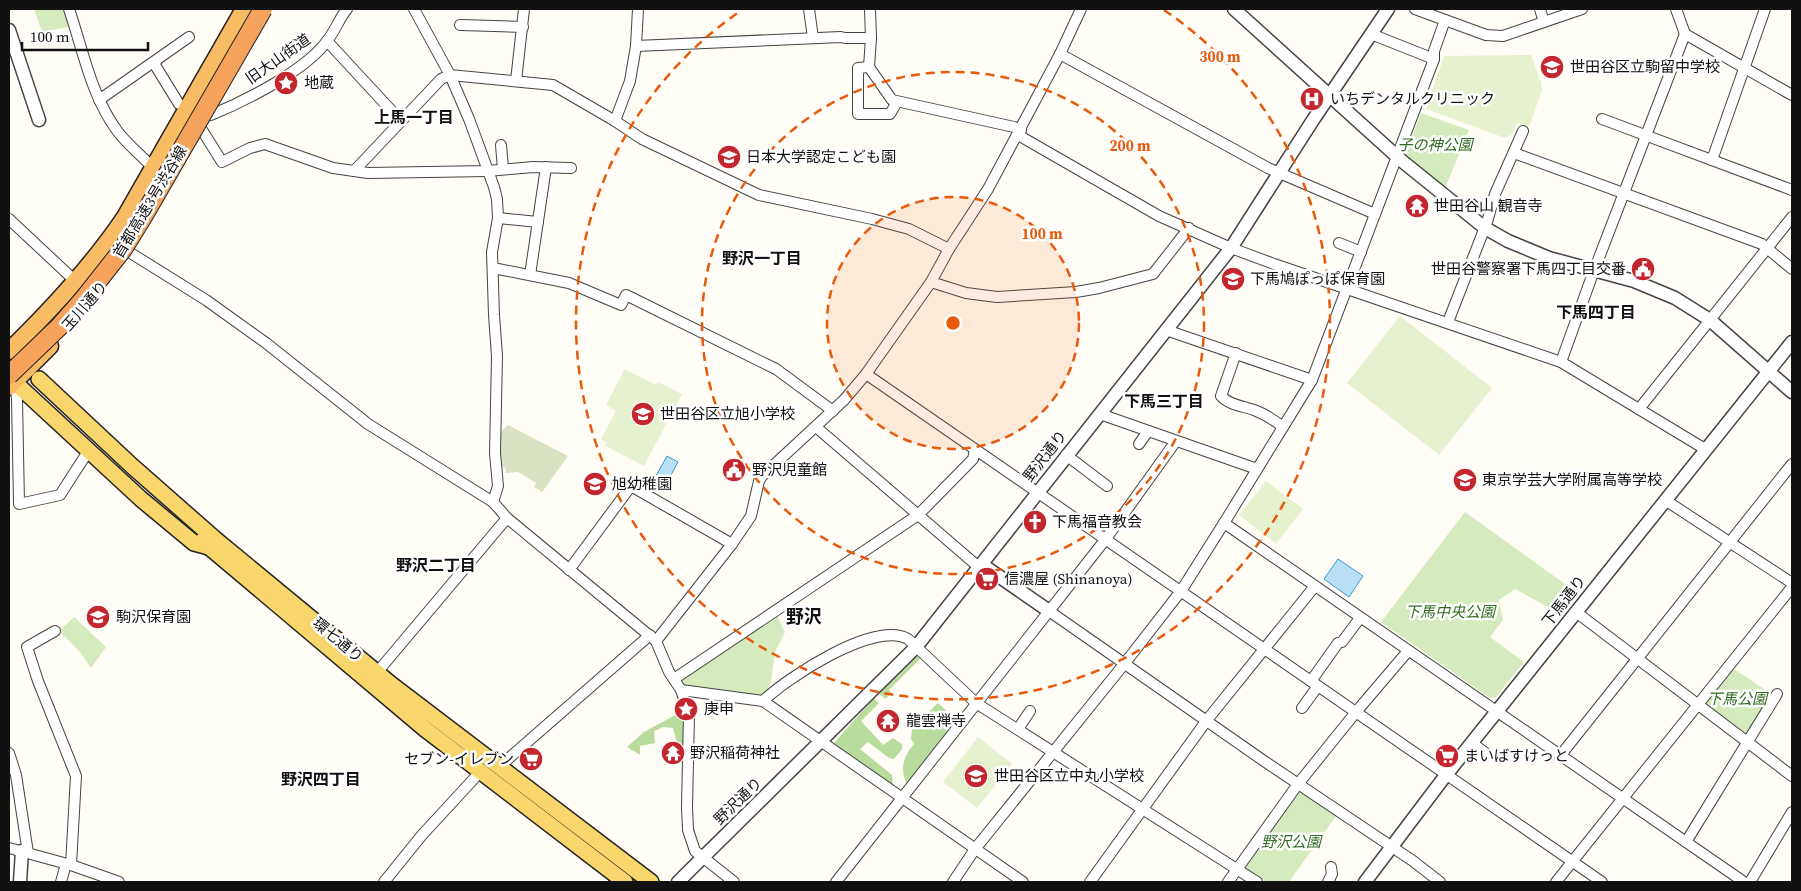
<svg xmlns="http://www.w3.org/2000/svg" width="1801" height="891" font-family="'Source Serif 4','Noto Sans JP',serif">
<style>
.green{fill:#d5ebbd}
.forest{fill:#b9dc9c}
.cemetery{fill:#d9e3c4}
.pitch{fill:#e6f2cf}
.water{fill:#b9e0f7;stroke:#3f96cf}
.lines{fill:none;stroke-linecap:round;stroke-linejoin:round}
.primary-tunnel{stroke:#dbdad3;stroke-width:15;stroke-dasharray:15 8;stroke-linecap:butt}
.minor-casing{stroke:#444;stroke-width:12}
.tertiary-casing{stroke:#444;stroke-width:15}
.primary-casing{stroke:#222;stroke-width:18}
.trunk-casing{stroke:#222;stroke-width:19}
.minor{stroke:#fff;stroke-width:10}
.tertiary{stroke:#fff;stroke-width:12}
.primary{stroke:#f9d66b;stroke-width:15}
.trunk{stroke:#f7bc64;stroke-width:16}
.motorway-bridge-casing{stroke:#222;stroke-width:20;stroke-linecap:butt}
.motorway-bridge{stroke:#f5a25d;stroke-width:18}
.ring{fill:none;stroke:#e8590c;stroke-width:2.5;stroke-dasharray:9 6}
.labels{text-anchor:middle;stroke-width:5;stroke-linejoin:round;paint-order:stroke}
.street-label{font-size:15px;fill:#111;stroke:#fff}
.poi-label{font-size:15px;fill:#111;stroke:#fff;text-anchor:start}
.park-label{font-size:15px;font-style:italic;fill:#2f6b1f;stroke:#fff}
.neighbourhood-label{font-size:16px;font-weight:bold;fill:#111;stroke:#fff}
.quarter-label{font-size:18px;font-weight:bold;fill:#111;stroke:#fff}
.centre{fill:#e8590c;stroke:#fff;stroke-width:2.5}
.ring-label{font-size:15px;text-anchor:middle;font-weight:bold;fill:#e8590c;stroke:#fff;stroke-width:5;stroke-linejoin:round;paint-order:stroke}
</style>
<rect width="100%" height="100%" fill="#fffdf5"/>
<g class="green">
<path d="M34,9H67L73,26L42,32Z"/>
<path d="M1421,113L1469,130L1445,188L1405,154Z"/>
<path d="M1465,512L1579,594L1562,615L1515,589L1499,600L1503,620L1490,637L1524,662L1496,697L1490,698L1381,622Z"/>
<path d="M776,613L785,632L775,652L771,681L763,700L683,688L677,680Z"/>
<path d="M74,617L106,647L91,668L80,652L59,631Z"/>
<path d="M1731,667L1773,695L1749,736L1707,705V701Z"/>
<path d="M1301,790L1336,816L1289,882H1266L1245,868Z"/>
</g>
<g class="forest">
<path d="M916,655L920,659L889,690L892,693L885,699L879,693Z"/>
<path d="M874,698L879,703L861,721L883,745L893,738L902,744V749L894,759L889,758L868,742L860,749L892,775L893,785L837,748L834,743Z"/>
<path d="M938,703L958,721L907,784C899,770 904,755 914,744L911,739L912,729Z"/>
<path d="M683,711L685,712L684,763H675L674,756H661V748L678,746L673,728L663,727L654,731L655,743L640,746V755L627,747L644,732Z"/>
</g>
<path class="cemetery" d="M508,425L568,456L542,492L534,487L536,483L518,472L506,473L505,468L498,465V434Z"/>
<g class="pitch">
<path d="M1531,55L1541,82L1542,90L1529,127L1517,123L1513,134L1505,138L1426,109L1444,56Z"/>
<path d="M1400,316L1492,388L1439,455L1347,383Z"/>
<path d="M625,369L656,385L658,382L682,394L644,466L605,446L607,442L601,439L616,411L606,405Z"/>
<path d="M1266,481L1303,509L1276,544L1239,515Z"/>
<path d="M978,737L1012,764L977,808L943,782Z"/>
</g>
<g class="water">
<path d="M667,456L678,462L663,490L652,483Z"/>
<path d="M1338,559L1363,576L1349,597L1324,579Z"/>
</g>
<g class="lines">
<path class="primary-tunnel" d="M9,361L33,386"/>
<g class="minor-casing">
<g id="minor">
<path d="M69,9C83,50 91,96 118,132C128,145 142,156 153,168"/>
<path d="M414,9L450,75L469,119L494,187L497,199L498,218L492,252L494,315L497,356L495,453L498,486L493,502"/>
<path d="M809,9L813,38"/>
<path d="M870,9L871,38L869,67L892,100L1014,127L1021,130"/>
<path d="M1415,9L1486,35L1503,36L1582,9"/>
<path d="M1540,9L1544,22"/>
<path d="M1676,9L1685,34L1792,95"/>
<path d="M460,25L523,27"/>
<path d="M1371,34L1434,59"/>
<path d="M327,41L401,121"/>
<path d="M636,46L841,37L845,38H871"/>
<path d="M1060,54L1268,168L1375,214"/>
<path d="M156,61L155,65L179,104"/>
<path d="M869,67L858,68V114H890L897,102"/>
<path d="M516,81L524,9"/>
<path d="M99,100L189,37"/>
<path d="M211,115C245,101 305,71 327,41C335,31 339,19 347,9"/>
<path d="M1602,119L1792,190"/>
<path d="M615,121L630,81L636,46L638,9"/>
<path d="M202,130L222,162L250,148L265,144L333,168L368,173L488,171L533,167L571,168"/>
<path d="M1018,135L1159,216L1231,248L1274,264L1561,362L1705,449"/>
<path d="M501,145L503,169"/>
<path d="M1514,153L1762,244L1792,269"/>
<path d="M1712,160L1765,9"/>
<path d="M354,171L441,79L450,75L553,85L615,121L642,139L759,195L872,219L909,229L949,249"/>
<path d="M498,218L538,222"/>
<path d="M9,219L72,278L78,279"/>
<path d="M1339,243L1361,252"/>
<path d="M129,252L206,300L266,343L368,424L493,502L507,518L656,641L669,672L681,690L689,714L687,807L688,830L695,851L734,882"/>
<path d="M493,268L569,283L621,305L626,295L776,369L833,411"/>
<path d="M530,275L546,167"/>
<path d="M931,282L966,293L997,297L1076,292L1099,288L1153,274L1189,228"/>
<path d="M1448,322L1487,222L1495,194L1523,131"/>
<path d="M1166,330L1312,380"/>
<path d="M1236,353L1221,396C1229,405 1243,406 1254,410C1265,414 1274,420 1283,427"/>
<path d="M1561,362L1592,276L1685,34"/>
<path d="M866,374L1602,882"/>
<path d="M15,382L17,399L19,504L60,495L89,450"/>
<path d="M1639,409L1792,217"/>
<path d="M1100,414L1257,469"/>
<path d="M816,427L974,563L980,566"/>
<path d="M1139,444L1148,431"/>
<path d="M1066,455L1107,486"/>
<path d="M1665,500L1792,583"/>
<path d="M1224,523L1744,882"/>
<path d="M569,570L631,486L732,544"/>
<path d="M1049,611L1264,761L1413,861L1440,882"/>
<path d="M1576,612L1792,776"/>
<path d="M55,631L27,647L38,681L76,776L71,865"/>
<path d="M656,641L732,544L751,516L759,481L762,476L844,400L866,374L931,282L949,249L988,189L1060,54L1081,9"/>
<path d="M374,676L507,518"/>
<path d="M674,679L918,515L973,459L975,450"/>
<path d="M1311,681L1338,643L1342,642L1360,618"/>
<path d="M681,690L763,701L1023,882"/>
<path d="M763,701C788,677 875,620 908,639L976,703L1257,882"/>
<path d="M1302,708L1318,686"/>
<path d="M1018,729L1030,711"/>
<path d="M1472,743L1487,754"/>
<path d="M9,753L16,775L28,853"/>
<path d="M1560,756L1792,464"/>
<path d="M500,766L650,635"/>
<path d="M1686,842L1777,694"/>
<path d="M9,848L71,865L119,882"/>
<path d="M61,882L66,864"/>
<path d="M384,882L422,835L481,771"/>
<path d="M836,882L1105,540L1176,441"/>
<path d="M953,882L975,849L1125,663L1181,591L1224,523L1312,380L1434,59V51L1445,20"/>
<path d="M1090,882L1207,720L1315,586"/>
<path d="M1228,882L1298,784L1356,712L1408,651"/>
<path d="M1328,882L1332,874L1331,867"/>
<path d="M1556,882L1792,587"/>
<path d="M1750,882L1792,812"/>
</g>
</g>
<g class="tertiary-casing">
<g id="tertiary">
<path d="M1234,9L1402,161L1485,228L1508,241L1549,258L1634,281L1675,298L1710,320L1792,392"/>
<path d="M9,30L39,120"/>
<path d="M980,566L987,568L1049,611"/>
<path d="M20,882L22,851"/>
<path d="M678,882L916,647L1231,248L1313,120L1388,9"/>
<path d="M1365,882L1446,775L1792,342"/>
</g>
</g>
<g class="primary-casing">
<g id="primary">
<path d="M9,377L141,499L194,543L209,547"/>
<path d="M39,379L132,466L215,539L392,685L651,882"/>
<path d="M202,541L425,729L625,882"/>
</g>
</g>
<g class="trunk-casing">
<g id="trunk">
<path d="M9,351C51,310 92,266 125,217L244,9"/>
<path d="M9,387L50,346"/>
</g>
</g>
<use href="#minor" class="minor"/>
<use href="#tertiary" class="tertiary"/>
<use href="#primary" class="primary"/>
<use href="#trunk" class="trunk"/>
<g class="motorway-bridge-casing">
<path id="motorway-bridge" d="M9,375L60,326L82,301L123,249L144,215L263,9"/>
</g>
<use href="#motorway-bridge" class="motorway-bridge"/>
</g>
<circle cx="953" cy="323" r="126" fill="#e8590c" fill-opacity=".12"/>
<g class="ring">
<circle cx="953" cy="323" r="126"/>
<circle cx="953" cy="323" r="251"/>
<path d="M1164 10A377 377 0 1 1 742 10"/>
</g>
<defs>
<g id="school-disc" transform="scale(1.25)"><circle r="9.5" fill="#c4262e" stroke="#fff"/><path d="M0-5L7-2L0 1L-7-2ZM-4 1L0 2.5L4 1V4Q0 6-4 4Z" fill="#fff"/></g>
<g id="sight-disc" transform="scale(1.25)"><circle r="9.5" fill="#c4262e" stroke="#fff"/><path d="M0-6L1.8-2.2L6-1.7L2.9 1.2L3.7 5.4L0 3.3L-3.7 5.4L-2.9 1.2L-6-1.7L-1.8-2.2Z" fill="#fff"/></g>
<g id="hospital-disc" transform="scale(1.25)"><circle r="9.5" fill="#c4262e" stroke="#fff"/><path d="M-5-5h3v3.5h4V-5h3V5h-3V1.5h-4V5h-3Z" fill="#fff"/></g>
<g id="temple-disc" transform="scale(1.25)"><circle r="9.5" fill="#c4262e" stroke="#fff"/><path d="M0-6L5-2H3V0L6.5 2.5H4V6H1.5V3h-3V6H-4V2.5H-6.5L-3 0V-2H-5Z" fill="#fff"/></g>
<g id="civic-disc" transform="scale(1.25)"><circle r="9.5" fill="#c4262e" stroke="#fff"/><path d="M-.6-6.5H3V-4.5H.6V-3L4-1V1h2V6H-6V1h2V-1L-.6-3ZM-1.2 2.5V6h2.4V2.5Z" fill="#fff"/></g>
<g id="church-disc" transform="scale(1.25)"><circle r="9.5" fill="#c4262e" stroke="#fff"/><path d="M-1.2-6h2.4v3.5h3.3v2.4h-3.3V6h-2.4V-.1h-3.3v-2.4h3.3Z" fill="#fff"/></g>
<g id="supermarket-disc" transform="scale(1.25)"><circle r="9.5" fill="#c4262e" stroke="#fff"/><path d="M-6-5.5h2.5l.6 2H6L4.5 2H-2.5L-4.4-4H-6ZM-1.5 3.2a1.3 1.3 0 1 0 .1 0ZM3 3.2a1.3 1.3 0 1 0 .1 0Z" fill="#fff"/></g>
</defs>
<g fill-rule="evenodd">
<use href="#school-disc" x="1552" y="67"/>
<use href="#sight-disc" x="286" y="83"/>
<use href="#hospital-disc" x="1312" y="99"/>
<use href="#school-disc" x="729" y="157"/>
<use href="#temple-disc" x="1417" y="206"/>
<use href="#civic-disc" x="1643" y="269"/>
<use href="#school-disc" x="1233" y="279"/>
<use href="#school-disc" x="643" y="414"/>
<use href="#civic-disc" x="734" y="470"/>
<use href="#school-disc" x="1465" y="480"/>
<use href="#school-disc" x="595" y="484"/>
<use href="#church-disc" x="1035" y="522"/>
<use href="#supermarket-disc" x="987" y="579"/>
<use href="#school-disc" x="98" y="617"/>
<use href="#sight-disc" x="686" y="709"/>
<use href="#temple-disc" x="888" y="721"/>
<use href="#temple-disc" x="673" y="753"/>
<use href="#supermarket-disc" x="1447" y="756"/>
<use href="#supermarket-disc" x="531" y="759"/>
<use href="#school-disc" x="976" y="776"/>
</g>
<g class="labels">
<g class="street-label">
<text transform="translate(278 59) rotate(-35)" y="5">旧大山街道</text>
<text transform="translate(150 202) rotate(-59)" y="5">首都高速3号渋谷線</text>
<text transform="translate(85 306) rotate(-49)" y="5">玉川通り</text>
<text transform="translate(1045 456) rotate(-52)" y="5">野沢通り</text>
<text transform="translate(1564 601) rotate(-52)" y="5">下馬通り</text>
<text transform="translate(338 640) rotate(40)" y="5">環七通り</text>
<text transform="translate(738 801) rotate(-44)" y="5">野沢通り</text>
</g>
<g class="poi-label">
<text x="1570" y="72">世田谷区立駒留中学校</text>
<text x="304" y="88">地蔵</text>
<text x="1330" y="104">いちデンタルクリニック</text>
<text x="746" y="162">日本大学認定こども園</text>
<text x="1434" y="211">世田谷山 観音寺</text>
<text x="1626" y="274" text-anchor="end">世田谷警察署下馬四丁目交番</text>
<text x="1250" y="284">下馬鳩ぽっぽ保育園</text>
<text x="660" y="419">世田谷区立旭小学校</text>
<text x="752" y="475">野沢児童館</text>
<text x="1482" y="485">東京学芸大学附属高等学校</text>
<text x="612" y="489">旭幼稚園</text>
<text x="1052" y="527">下馬福音教会</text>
<text x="1004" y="584">信濃屋 (Shinanoya)</text>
<text x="116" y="622">駒沢保育園</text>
<text x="704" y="714">庚申</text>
<text x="906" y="726">龍雲禅寺</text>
<text x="690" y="758">野沢稲荷神社</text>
<text x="1464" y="761">まいばすけっと</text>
<text x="514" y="764" text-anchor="end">セブン-イレブン</text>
<text x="994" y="781">世田谷区立中丸小学校</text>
</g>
<g class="park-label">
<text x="1435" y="150">子の神公園</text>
<text x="1450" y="617">下馬中央公園</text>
<text x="1737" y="704">下馬公園</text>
<text x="1291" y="847">野沢公園</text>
</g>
<g class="neighbourhood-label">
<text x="414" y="123">上馬一丁目</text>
<text x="762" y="264">野沢一丁目</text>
<text x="1596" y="318">下馬四丁目</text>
<text x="1164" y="407">下馬三丁目</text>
<text x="436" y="571">野沢二丁目</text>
<text x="321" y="785">野沢四丁目</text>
</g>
<g class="quarter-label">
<text x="804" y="623">野沢</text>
</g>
</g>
<circle cx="953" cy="323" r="8" class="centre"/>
<g class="ring-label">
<text x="1220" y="62">300 m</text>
<text x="1130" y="151">200 m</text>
<text x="1042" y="239">100 m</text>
</g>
<rect width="1801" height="891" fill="none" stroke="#111111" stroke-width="20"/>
<path d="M22 42v8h126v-8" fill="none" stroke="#111111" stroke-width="2.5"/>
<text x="30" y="42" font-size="15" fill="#111111" stroke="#ffffff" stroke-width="4" paint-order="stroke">100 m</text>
</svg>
